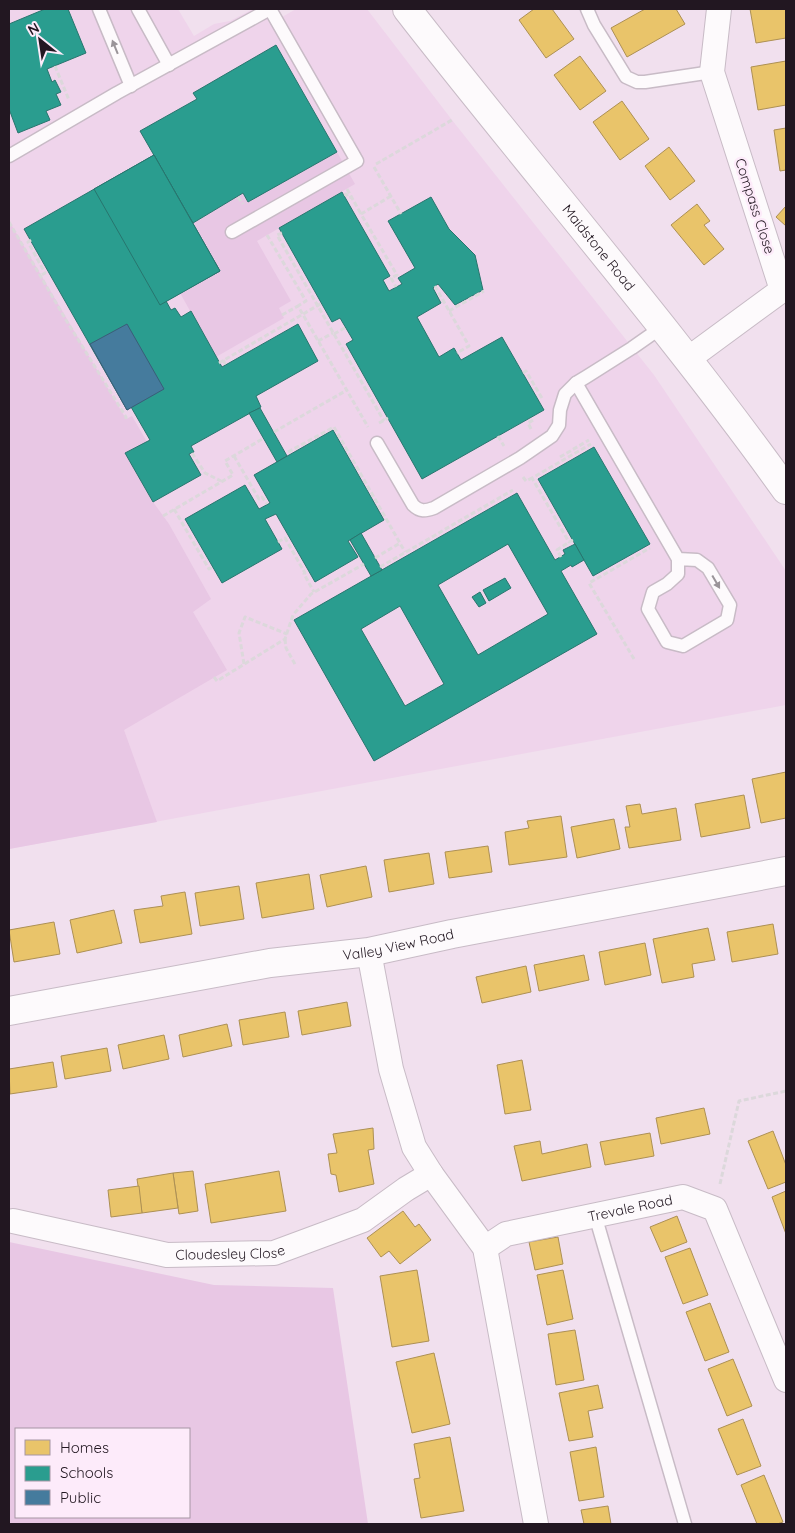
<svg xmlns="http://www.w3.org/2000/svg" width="795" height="1533" font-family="Quicksand,sans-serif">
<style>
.built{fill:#efd4eb}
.green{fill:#e8c7e4;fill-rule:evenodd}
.homes{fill:#e9c46a;stroke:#ad9054}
.schools{fill:#2a9d8f;stroke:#28756e;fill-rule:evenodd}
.public{fill:#457b9d;stroke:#3a5d78}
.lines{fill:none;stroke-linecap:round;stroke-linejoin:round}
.service-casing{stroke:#c8bbc6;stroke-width:15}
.minor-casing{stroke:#c8bbc6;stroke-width:26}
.tertiary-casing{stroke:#c8bbc6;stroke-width:30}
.secondary-casing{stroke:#c8bbc6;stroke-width:30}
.path{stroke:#dcd8db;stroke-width:3;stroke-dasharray:5 2.5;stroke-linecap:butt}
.service{stroke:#fdfafc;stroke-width:12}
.minor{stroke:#fdfafc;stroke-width:24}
.tertiary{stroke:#fdfafc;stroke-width:28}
.secondary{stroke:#fdfafc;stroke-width:28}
.oneway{fill:#9a9499}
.labels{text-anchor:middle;stroke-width:5;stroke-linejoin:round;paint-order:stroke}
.street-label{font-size:14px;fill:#221721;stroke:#fdebfa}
</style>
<rect width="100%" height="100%" fill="#f1e0ee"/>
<path class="built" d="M9,9H178L194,36L214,24L230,21L253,9H261L270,24L296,9H367L452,120L654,375L786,571V705L9,849Z"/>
<g class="green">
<path d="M337,152L355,184L257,241L291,301L279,308L284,318L216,357L180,293L193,223L243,193L249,202Z"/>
<path d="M9,221L126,419L132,416L147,442L126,454L153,502L169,524L211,599L193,612L227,670L124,730L157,822L9,849Z"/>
<path d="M9,1242L214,1285L333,1288L368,1524H9ZM189,1429V1517H16V1429Z"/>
</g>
<g class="homes">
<path d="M534,9H552L574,39L546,58L519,20Z"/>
<path d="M645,9H676L685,24L627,57L611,28Z"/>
<path d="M750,9H786V38L756,43Z"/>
<path d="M580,56L606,91L580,110L554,75Z"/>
<path d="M786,61V105L758,110L751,67Z"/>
<path d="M622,101L649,139L620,160L593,122Z"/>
<path d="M786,128V170L780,171L774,130Z"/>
<path d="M669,147L695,181L670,200L645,166Z"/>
<path d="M697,204L710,221L704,225L724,249L704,265L671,225Z"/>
<path d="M786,206V226L776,217Z"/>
<path d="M786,772V818L761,823L752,779Z"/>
<path d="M744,795L750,828L701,837L695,804Z"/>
<path d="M640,804L642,814L676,808L681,840L629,848L625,827H630L626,806Z"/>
<path d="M561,816L567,857L509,865L505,832L529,828L527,821Z"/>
<path d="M614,819L620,849L577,858L571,827Z"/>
<path d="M488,846L492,872L449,878L445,852Z"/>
<path d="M429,853L434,884L389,892L384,860Z"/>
<path d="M366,866L372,897L327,907L320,875Z"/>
<path d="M309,874L314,909L262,918L256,883Z"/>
<path d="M239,886L244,919L200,926L195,893Z"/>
<path d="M185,892L192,934L140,943L134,910L163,906L161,896Z"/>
<path d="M114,910L122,943L77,953L70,920Z"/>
<path d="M54,922L60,954L14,962L9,930Z"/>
<path d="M773,924L778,954L732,962L727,932Z"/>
<path d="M708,928L715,960L692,964L694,977L662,983L653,939Z"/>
<path d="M645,943L651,975L605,985L599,952Z"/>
<path d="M584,955L589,980L539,991L534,965Z"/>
<path d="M526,966L531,992L482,1003L476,977Z"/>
<path d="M347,1002L351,1026L302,1035L298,1011Z"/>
<path d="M285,1012L289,1037L243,1045L239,1020Z"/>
<path d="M227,1024L232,1046L183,1057L179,1035Z"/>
<path d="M164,1035L169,1059L123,1069L118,1045Z"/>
<path d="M107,1048L111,1071L65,1079L61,1056Z"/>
<path d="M522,1060L531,1110L505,1114L497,1065Z"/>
<path d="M53,1062L57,1087L10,1094L9,1069Z"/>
<path d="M704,1108L710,1134L661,1144L656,1118Z"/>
<path d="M373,1128L374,1149L368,1150L374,1184L339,1192L336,1175L331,1174L328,1154L337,1153L333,1134Z"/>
<path d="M773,1131L786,1165V1182L768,1189L748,1141Z"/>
<path d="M650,1133L654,1156L605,1165L600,1142Z"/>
<path d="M540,1141L542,1154L587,1144L591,1167L522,1181L514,1146Z"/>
<path d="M193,1171L198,1211L179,1214L173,1173Z"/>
<path d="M279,1171L286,1211L211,1223L205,1184Z"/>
<path d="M173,1173L178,1208L142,1213L137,1179Z"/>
<path d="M139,1186L142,1213L111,1217L108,1190Z"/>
<path d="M786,1191V1234L772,1197Z"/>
<path d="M403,1211L415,1227L419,1224L431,1240L400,1264L389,1251L381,1257L367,1238Z"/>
<path d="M677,1216L687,1242L661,1252L650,1227Z"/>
<path d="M558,1237L563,1264L535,1270L529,1242Z"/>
<path d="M690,1248L708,1295L683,1304L665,1257Z"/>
<path d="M417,1270L429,1341L392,1347L380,1276Z"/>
<path d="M563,1270L573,1319L547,1325L537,1275Z"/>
<path d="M710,1303L729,1352L705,1361L686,1312Z"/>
<path d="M575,1330L584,1380L556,1385L548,1334Z"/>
<path d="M434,1353L450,1424L412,1433L396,1362Z"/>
<path d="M733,1359L752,1406L727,1416L708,1369Z"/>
<path d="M598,1385L603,1408L588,1411L593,1437L569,1441L559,1393Z"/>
<path d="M743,1419L761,1466L737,1475L718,1429Z"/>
<path d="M450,1437L464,1511L421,1518L414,1479L420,1478L414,1444Z"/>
<path d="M596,1447L604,1497L579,1501L570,1452Z"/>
<path d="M764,1475L783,1522L777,1524H757L741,1485Z"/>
<path d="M608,1506L611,1524H584L581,1510Z"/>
</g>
<g class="schools">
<path d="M45,9H68L86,53L47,69L52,82L55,80L61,92L56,94L61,105L46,111L50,120L18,133L9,109V24Z"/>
<path d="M276,45L337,152L248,202L243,193L193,223L140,131L197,99L193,93Z"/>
<path d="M154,155L220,271L166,301L171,310L175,308L181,317L191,311L222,367L298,324L318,361L256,396L261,407L191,446L194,452L189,454L201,475L153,502L125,453L150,440L131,407L127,410L24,229Z"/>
<path d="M154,155L220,271L160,305L94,189Z"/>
<path d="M342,192L390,276L383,280L389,291L402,284L398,278L415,268L388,221L431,197L449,229L475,255L483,290L455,305L438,284L433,288L441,303L417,317L439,357L454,348L461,360L502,337L544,410L422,479L346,344L353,340L340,318L332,322L279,228Z"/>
<path d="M260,408L287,456L277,462L249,413Z"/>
<path d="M333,430L384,520L348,541L358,557L315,582L276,514L265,519L282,549L222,583L185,519L245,485L259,509L270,503L254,475Z"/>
<path d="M594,447L650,544L593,576L538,479Z"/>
<path d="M517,493L555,560L565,554L563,550L575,544L584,560L572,567L571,565L561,571L597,634L374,761L294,620ZM508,544L548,614L478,655L438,585ZM400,606L444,684L405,706L361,629Z"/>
<path d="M361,533L382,570L371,576L350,540Z"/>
<path d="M505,578L511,588L489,601L483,590Z"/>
<path d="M480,592L486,603L479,607L472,597Z"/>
</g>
<path class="public" d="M127,324L164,389L127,410L90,344Z"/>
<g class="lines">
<g class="service-casing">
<g id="service">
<path d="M99,9L131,86"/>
<path d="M138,9L169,65"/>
<path d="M587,9L594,25L626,77L637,82H645L712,72"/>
<path d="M9,156L117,93L270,9"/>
<path d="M232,232L357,161L270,9"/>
<path d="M576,383L678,559V574L667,584L653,592L648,609L667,642L683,646L727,620L730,605L708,568L697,560L678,559"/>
<path d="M377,443L413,505C420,512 425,511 434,508L520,458L552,436L559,425L560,410L565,394L576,383L586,377L632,348L662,327"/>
<path d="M595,1215L685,1524"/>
</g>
</g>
<g class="minor-casing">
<g id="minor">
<path d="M688,359L782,290L712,72L719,9"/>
<path d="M369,952L391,1069L414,1147L431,1174L485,1248L536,1524"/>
<path id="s1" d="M13,1221L167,1255L274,1253L363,1220L406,1189L431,1174"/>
<path id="s2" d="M485,1248L506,1234L683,1197L715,1209L786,1380"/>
</g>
</g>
<g class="tertiary-casing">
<g id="tertiary">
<path id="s3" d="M9,1011L270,963L369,952L452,934L786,871"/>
</g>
</g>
<g class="secondary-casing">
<g id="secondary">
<path id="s4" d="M407,9C532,170 667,324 786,490"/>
</g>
</g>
<g class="path">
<path d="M55,66L69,100"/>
<path d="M376,164L452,120"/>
<path d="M374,167L401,214"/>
<path d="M347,189L361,214"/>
<path d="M344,195L346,194L349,198L352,197"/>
<path d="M391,196L361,214L397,275L391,278L396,287"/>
<path d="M238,197L243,204"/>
<path d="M9,222L66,320L126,417V419"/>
<path d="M282,233L277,235L384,421"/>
<path d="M267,235L306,301L298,306L368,427"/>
<path d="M31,240L28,242L45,273L40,276"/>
<path d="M435,286L469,346L457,353"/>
<path d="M449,311L484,291"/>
<path d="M282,315L298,306"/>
<path d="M334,334L346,327"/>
<path d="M318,341L333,333"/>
<path d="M223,360L226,365"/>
<path d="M219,363L322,303"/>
<path d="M523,373L526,371L543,400"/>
<path d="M379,423L388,418"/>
<path d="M531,429L528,423L535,419"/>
<path d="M274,432L347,390"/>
<path d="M498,436L504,446"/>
<path d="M288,452L334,427L405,552"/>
<path d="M192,453L205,473L221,481"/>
<path d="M234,456L259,499L262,497L267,504"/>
<path d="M560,457L589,440"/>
<path d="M523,477L526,481L532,478"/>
<path d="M174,509L209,569L213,567"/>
<path d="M163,516L233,475L225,461L264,438"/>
<path d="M573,540L569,542L532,478L591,444"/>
<path d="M278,542L285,538L305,573L304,574L314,592"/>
<path d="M561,557L557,550L569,542"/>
<path d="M375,558L400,543"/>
<path d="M380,567L513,490"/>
<path d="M285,639L286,648L296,666"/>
<path d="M634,659L589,583L650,548"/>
<path d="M244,664L239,633L245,617L287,634"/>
<path d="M214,677L217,681L285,639L293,615L311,594L364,564"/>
<path d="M720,1184L739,1101L786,1091"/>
</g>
<use href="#service" class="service"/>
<use href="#minor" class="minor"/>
<use href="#tertiary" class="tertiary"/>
<use href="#secondary" class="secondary"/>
</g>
<defs><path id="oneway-solid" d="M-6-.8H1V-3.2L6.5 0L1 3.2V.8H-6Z" transform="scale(1.25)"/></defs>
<g class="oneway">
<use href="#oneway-solid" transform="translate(115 47) rotate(-112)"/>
<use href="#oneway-solid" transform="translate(716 582) rotate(60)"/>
</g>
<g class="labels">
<g class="street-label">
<text transform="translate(755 206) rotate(72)" y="5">Compass Close</text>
<text dy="5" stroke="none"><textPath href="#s4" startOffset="306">Maidstone Road</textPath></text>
<text dy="5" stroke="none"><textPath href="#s3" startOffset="395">Valley View Road</textPath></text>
<text dy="5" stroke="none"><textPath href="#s2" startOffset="152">Trevale Road</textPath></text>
<text dy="5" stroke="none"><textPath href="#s1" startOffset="221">Cloudesley Close</textPath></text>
</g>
</g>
<rect width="795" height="1533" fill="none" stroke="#221721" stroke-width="20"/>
<rect x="15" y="1428" width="175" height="90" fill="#fdebfa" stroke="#a596a3"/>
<rect x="25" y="1440" width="25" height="15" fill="#e9c46a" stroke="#a596a3"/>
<text x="60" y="1453" font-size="15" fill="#221721">Homes</text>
<rect x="25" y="1466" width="25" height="15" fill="#2a9d8f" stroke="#a596a3"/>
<text x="60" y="1478" font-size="15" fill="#221721">Schools</text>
<rect x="25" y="1490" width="25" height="15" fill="#457b9d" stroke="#a596a3"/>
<text x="60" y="1503" font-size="15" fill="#221721">Public</text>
<g transform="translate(40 40) rotate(330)" stroke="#fdebfa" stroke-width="4" paint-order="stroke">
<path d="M0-4L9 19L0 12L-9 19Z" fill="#221721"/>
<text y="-8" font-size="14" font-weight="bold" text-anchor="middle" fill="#221721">N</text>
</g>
</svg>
